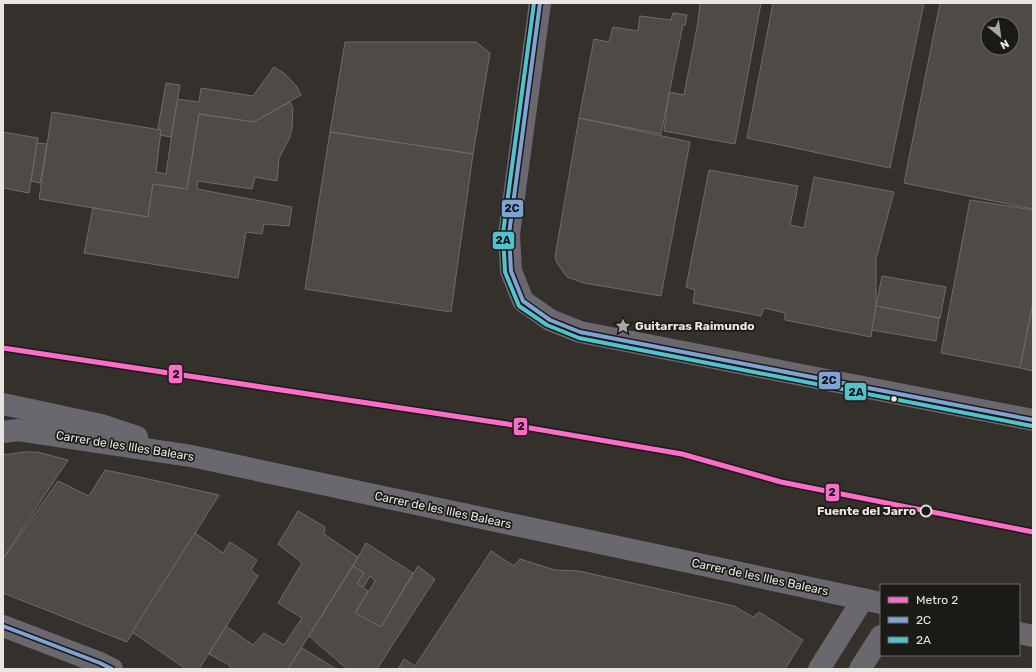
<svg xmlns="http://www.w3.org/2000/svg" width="1036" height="672" font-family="Rubik,sans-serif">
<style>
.building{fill:#4d4a47;stroke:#6e6b68;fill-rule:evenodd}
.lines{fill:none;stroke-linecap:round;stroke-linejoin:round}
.minor{stroke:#6b676e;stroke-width:22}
.bus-1-casing{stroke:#1c1a16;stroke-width:7}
.bus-2-casing{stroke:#1c1a16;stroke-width:7}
.bus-1{stroke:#7ea4d5;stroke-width:4}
.bus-2{stroke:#50c3ce;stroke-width:4}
.metro-1-casing{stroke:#1c1a16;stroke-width:8}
.metro-1{stroke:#fb6dc9;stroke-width:5}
.bus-dot{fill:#e9e6e1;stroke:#1c1a16;stroke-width:1.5}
.stop-dot{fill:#1c1a16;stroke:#e9e6e1;stroke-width:2}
.labels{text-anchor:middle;stroke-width:3.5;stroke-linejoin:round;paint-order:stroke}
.poi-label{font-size:12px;font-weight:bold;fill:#e9e6e1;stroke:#1c1a16;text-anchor:start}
.street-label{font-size:12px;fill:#e9e6e1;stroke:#1c1a16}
.stop-label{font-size:12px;font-weight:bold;fill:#e9e6e1;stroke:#1c1a16;text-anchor:end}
.line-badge{stroke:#1c1a16;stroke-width:1.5}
.pale-badge-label{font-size:11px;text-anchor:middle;font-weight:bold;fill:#111}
</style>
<rect width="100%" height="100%" fill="#34312d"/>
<g class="building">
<path d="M700,3H761L735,144L664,131L669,92L684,95L698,22Z"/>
<path d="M773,3H924L890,168L747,138Z"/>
<path d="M940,3H1033V209L904,183ZM988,24H1012V48H988Z"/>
<path d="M673,13L687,15L685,26L683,24L661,134L579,118L594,39L609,42L613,27L638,31L640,16L671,20Z"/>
<path d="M345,42H476L490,53L473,154L330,132Z"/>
<path d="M274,67L285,74L297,87L301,95L254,122L199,114L187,189L153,184L148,217L39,199L52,112L161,130L156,172L166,174L177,99L199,102L201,88L253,96Z"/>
<path d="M166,83L180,85L171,137L160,135L161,130L158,128Z"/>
<path d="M290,102L293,108L292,129L289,139L279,158L277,181L255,177L252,189L198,181L197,189L292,207L289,226L264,224L262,234L246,232L238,278L84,253L93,208L148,217L153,184L187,189L199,114L254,122Z"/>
<path d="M579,118L690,142L661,296L584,283L567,277L557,263L555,257Z"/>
<path d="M3,132L38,138L29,193L3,188Z"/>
<path d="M330,132L473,154L451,312L305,289Z"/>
<path d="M37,143L47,144L40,183L31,181Z"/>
<path d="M709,170L798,186L790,225L804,228L814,177L894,192L876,259V306L871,337L785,320V313L764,308L761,316L693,303L695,290L686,287Z"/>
<path d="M970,200L1033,210V303L1020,368L941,353Z"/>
<path d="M882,276L946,287L940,318L876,306Z"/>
<path d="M1033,303V371L1020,368Z"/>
<path d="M876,306L939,318L936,341L872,330Z"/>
<path d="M24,452H37L68,460L3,558V455Z"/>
<path d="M105,470L144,478L219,495L127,642L3,593V559L58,481L89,496Z"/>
<path d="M298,511L325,527L324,534L358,557L288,669H228L231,666L209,654L226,626L253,645L264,633L284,645L302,618L278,603L302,563L278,544Z"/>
<path d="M195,533L223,553L230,542L257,560L251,570L258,576L199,669H186L132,632Z"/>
<path d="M366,543L413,573L381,627L355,613L375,581L370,576L363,588L357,583L364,573L353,566Z"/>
<path d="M491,551L514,566L520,559L555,570L579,571L734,606L753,617L759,612L803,640L785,669H398L404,659L415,666Z"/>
<path d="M353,566L364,573L357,583L368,591L355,613L381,627L418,566L435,579L377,669H347L309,636Z"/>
<path d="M302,648L336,669H288Z"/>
</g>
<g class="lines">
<g class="minor">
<path d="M540,3L509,234L511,271L523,301L550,320L580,332L1033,420"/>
<path d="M3,404L101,425L137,437"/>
<path d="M3,432L18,430L191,456L881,603"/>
<path d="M3,626L100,663L112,669"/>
<path d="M1019,633L1033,636"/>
<path d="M819,669L863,599"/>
<path d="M860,669L881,636"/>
</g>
<g class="bus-1-casing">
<g id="bus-1">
<path d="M540,3L509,234L511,271L523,301L550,320L580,332L1033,420"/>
<path d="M3,626L100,663L112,669"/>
</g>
</g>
<g class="bus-2-casing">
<path id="bus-2" d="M534,3L503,233L505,272L519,306L547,325L579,338L1032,426"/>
</g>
<use href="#bus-1" class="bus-1"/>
<use href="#bus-2" class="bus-2"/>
<g class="metro-1-casing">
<path id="metro-1" d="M3,348L507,424L682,454L781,482L1033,532"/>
</g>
<use href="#metro-1" class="metro-1"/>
</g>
<defs>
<g id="sight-bare" transform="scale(1.2)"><path d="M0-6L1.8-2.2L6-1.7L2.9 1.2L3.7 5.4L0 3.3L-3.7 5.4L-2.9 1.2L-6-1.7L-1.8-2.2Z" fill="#aaa7a2" stroke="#1c1a16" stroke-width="2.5" paint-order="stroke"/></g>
</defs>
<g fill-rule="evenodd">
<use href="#sight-bare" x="623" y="326"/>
</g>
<circle class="bus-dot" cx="894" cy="399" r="3.5"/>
<circle class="stop-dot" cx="926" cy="511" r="5.5"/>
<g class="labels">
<g class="poi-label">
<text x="635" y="330">Guitarras Raimundo</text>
</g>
<g class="street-label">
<text transform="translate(125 446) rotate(9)" y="4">Carrer de les Illes Balears</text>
<text transform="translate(443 510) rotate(12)" y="4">Carrer de les Illes Balears</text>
<text transform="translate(760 577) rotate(12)" y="4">Carrer de les Illes Balears</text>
</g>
<g class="stop-label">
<text x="916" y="515">Fuente del Jarro</text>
</g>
</g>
<g class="line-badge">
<rect x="501" y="199" width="23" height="19" rx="4" fill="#7ea4d5"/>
<rect x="492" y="231" width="23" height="19" rx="4" fill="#50c3ce"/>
<rect x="168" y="364" width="15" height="20" rx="4" fill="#fb6dc9"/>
<rect x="818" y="371" width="23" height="19" rx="4" fill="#7ea4d5"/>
<rect x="844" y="382" width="23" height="19" rx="4" fill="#50c3ce"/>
<rect x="513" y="417" width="15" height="19" rx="4" fill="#fb6dc9"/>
<rect x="825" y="483" width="15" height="19" rx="4" fill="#fb6dc9"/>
</g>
<g class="pale-badge-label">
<text x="512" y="212">2C</text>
<text x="503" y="244">2A</text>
<text x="176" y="378">2</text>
<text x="829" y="384">2C</text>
<text x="856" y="396">2A</text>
<text x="521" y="430">2</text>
<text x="832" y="496">2</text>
</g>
<rect width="1036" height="672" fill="none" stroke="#e9e6e1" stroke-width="8"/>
<rect x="880" y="584" width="140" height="72" fill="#1c1a16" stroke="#6e6c67"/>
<rect x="888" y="597" width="20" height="6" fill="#fb6dc9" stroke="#6e6c67"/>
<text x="916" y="604" font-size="12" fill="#e9e6e1">Metro 2</text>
<rect x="888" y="617" width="20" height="6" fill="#7ea4d5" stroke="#6e6c67"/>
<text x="916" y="624" font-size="12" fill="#e9e6e1">2C</text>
<rect x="888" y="637" width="20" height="6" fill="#50c3ce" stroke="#6e6c67"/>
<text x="916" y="644" font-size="12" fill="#e9e6e1">2A</text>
<g transform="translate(1000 36) rotate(151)"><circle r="19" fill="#1c1a16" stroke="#6e6c67"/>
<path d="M0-3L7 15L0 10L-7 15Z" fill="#aaa7a2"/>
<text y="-6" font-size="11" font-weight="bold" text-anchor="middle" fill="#e9e6e1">N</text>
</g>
</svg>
